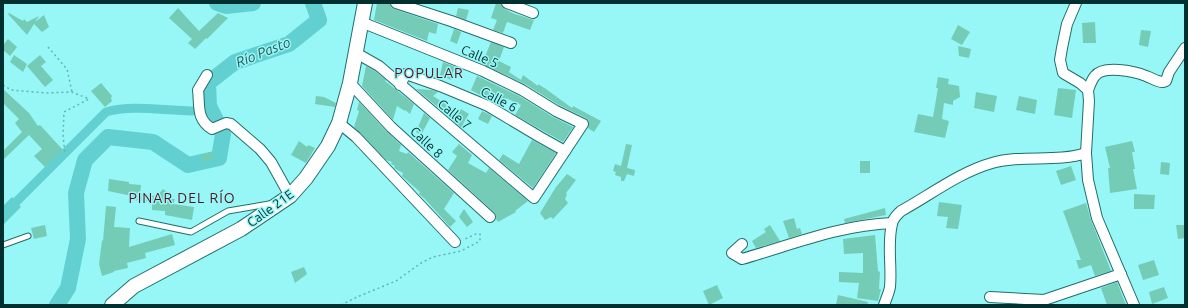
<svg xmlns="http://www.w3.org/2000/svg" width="1188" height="308" font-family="Ubuntu,sans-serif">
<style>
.water{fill:#62d0d0}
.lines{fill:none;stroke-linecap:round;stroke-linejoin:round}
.canal{stroke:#62d0d0;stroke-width:9}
.river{stroke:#62d0d0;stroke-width:16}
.building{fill:#75ccb6}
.lane-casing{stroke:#216e6e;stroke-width:7}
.street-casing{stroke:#216e6e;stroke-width:12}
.secondary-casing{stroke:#216e6e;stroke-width:16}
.path{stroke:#65b4b4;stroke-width:1.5;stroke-dasharray:2 3;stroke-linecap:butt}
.lane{stroke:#fff;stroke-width:5}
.street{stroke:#fff;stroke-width:10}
.secondary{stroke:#fff;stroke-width:14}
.labels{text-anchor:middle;stroke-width:3;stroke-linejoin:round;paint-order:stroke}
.street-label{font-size:13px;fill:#022f2f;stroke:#97f7f7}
.water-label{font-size:14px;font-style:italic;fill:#295959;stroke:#97f7f7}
.neighbourhood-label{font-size:14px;letter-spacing:1px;fill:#56111e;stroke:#97f7f7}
</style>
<rect width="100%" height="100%" fill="#97f7f7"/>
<path class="water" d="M12,197L21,207L3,225V206Z"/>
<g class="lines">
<g class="canal">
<path d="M202,110L209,106"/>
<path d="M3,215L106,112C133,104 164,111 192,111"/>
</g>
<g class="river">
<path d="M217,3L226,6L253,3"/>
<path d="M57,305L68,288L78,239L76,193L85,160L108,137L153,142L188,165L219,158L223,134L209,106L208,83L235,62L289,44L319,20L313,3"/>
</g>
</g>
<g class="building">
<path d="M377,3H390L391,7L394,9L438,24L436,34L429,32L427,41L374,20Z"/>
<path d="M496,3H501L502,7L512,13L534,20L530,30L507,22L503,33L493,30L497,20L491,18Z"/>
<path d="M178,8L199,31L218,13L228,18L207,39L206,38L195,49L188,43L192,39L169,18Z"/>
<path d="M458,8L469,10L466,20L456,16Z"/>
<path d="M9,13L23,21L24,19L27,22L39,16L35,22L44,15L49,27L42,32L34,24L27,35L8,14Z"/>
<path d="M1095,22L1096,43H1083L1082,23Z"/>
<path d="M958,25L970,32L962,45L951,39Z"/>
<path d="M454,29L461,32L457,44L450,41Z"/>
<path d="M1141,30L1151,31L1148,47L1139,45Z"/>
<path d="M8,39L17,47L10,56L3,50V45Z"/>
<path d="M491,42L504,47L499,61L511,67L509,72L521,80L523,75L538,86V84L546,89L572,108L573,106L601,121L594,132L588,128L589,124L586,118L559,105L525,84L482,64Z"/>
<path d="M958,46L971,49L969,58L959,56Z"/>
<path d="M14,55L27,64L23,72L10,62Z"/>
<path d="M40,55L46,62L41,66L53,80L45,87L27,66Z"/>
<path d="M443,62L455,67L451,80L440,75Z"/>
<path d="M366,66L375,71L386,80L385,81L414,104L410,114L405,110V111L397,106L393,120L362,86Z"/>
<path d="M477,76L519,96L553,117L573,127L563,142L515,115L521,105L506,98L502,107L471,90Z"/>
<path d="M938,77L949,79L948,84L959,86L960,97L953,101V105L944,103L942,119L949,121L945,138L914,132L918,114L933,117L938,88H936Z"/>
<path d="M101,83L112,96L111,98L112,101L105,107L91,91Z"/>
<path d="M1058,88L1076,90L1072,118L1054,115Z"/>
<path d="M3,89L29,113L38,126L40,125L63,150L45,167L34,156L42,149L29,135L3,160V151L22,132L15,123L19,119L3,103Z"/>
<path d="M416,89L432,90L438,92L433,96L447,105L444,110L440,107L439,108Z"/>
<path d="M976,92L997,96L994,112L974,108Z"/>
<path d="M316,96L324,97L336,103L335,107L315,104Z"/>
<path d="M1019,96L1037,100L1035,114L1016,110Z"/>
<path d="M359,102L386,131L401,145L399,151L407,154L408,152L454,193L444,209L456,221L450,227L425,199L419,194L420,192L402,176L403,173L394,168L395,166L391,164L392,162L386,160L354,127L359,111L357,110Z"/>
<path d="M461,109L469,114L463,124L465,126L463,129L454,121Z"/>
<path d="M482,111L492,116L488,124L478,119Z"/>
<path d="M424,113L430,118L421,135L416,132Z"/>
<path d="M532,140L556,153L533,188L499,160L503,154L519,164Z"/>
<path d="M299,141L307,147L308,145L315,148L306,163L291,155Z"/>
<path d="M1132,141L1135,152H1132L1135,169H1133L1137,189L1110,193L1108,168H1110L1105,147Z"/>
<path d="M459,144L472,155L468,163L486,173L489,168L528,201L515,211L516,212L498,222L496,219V215L494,212L448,170L457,156L452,152Z"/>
<path d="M626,144L632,145L627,168L635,170L634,176L627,174L624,181H621V177L615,175L616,172L613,171L615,164L621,166Z"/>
<path d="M212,152L214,159L203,162L200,155Z"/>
<rect x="860" y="161" width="10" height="12"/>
<path d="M1161,162L1170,163L1169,175L1160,174Z"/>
<path d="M1071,166L1076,180L1061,185L1056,171Z"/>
<path d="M567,174L576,180L566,193L567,195L565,199L568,203L553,219L551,217L545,220L540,213L556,187Z"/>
<path d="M109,179L129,182V184L141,185L140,194L157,196L163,189L168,193L166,199H175L173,204L194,207L192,220L165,215V211L152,210V202L132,200V196L108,191Z"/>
<path d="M1134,194L1155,195L1154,209H1134Z"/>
<path d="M939,202L962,205L958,229L946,228L948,217L937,216Z"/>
<path d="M1086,203L1091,220L1111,271L1095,276L1091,265L1079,269L1076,260H1081L1063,211Z"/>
<path d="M106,206L116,207L114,227L130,228L129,247L172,234L175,245L145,253L146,258L127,263L128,268L114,271V272L102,276L99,264L102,240L103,241Z"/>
<path d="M885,208L886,215L845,223L844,219Z"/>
<path d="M464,209L473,222L467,227L459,217Z"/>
<path d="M794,218L797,229L800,228L802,234L789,238L783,221Z"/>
<path d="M45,225L47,236L34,239L31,228Z"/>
<path d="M770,225L780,241L756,248L752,241L766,232L764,229Z"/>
<path d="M1176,225H1185V238L1178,239Z"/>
<path d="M875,235L878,271L880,272L879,289H881L878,301L857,298L859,283L839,282V272L863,273V253L844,254L843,239Z"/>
<path d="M1154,260L1159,275L1143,280L1138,265Z"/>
<path d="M304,267L307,274L295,283L291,272Z"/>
<path d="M1117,282L1126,305H1107L1101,288Z"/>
<path d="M717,285L723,298L709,305L703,291Z"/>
<path d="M1164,287L1168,298L1152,304L1149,292Z"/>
<path d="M838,295L868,302L867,305H836Z"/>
</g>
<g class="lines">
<g class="lane-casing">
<g id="lane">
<path d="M139,221L191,232L228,211L269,204"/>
<path d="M3,245L28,236"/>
</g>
</g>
<g class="street-casing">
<g id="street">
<path d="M396,3L451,21L511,43"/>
<path d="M507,3L533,13"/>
<path d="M1076,3L1067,24L1062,48L1060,60L1063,73L1080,83L1088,90L1089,101L1086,153L1088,180L1097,218L1134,305"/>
<path d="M356,53L379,66L534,198L583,124L556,111L522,90L483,71L361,22"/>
<path d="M207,75L198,90C200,106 196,119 212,129L226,123L231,124L260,149L271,162L290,196"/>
<path d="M350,83L391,127L490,217"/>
<path d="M400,85L406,74L440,86L488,106L540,137L565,151"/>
<path d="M1088,90C1090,85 1092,79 1095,76C1103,65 1134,71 1146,76C1152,78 1157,82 1163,82L1166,81L1169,72L1185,48"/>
<path d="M339,123L356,137L455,242"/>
<path d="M742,244L732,253L742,259C791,245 840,225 892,223"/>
<path d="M990,297L1044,300L1121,274"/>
<path d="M884,305C886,299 889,293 890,287C892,266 887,244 892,224C893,218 897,215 901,211C930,195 960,172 992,163C1023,154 1056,163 1086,153"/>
</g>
</g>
<g class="secondary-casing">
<path id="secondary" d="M112,305L134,286L241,229L290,196L306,178L328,146L339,123L350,83L365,3"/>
</g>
<g class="path">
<path d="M48,47L67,69L72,92"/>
<path d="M3,85L11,90L46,93L72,92L89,99L64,112L63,136L65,153"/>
<path d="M341,305L357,297L396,281L421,263L433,257L461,251L480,241V234H476L463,240"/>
</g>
<use href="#lane" class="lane"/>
<use href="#street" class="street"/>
<use href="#secondary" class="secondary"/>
</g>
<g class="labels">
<g class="street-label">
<text transform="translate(480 56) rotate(23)" y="5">Calle 5</text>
<text transform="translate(499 99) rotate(28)" y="5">Calle 6</text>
<text transform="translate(455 114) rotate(40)" y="5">Calle 7</text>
<text transform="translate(427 142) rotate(43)" y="5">Calle 8</text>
<text transform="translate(270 208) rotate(-36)" y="5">Calle 21E</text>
</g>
<g class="water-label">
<text transform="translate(263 52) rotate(-22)" y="5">Río Pasto</text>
</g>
<g class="neighbourhood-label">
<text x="429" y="78">POPULAR</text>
<text x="182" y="203">PINAR DEL RÍO</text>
</g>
</g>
<rect width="1188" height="308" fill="none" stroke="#022f2f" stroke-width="8"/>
</svg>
